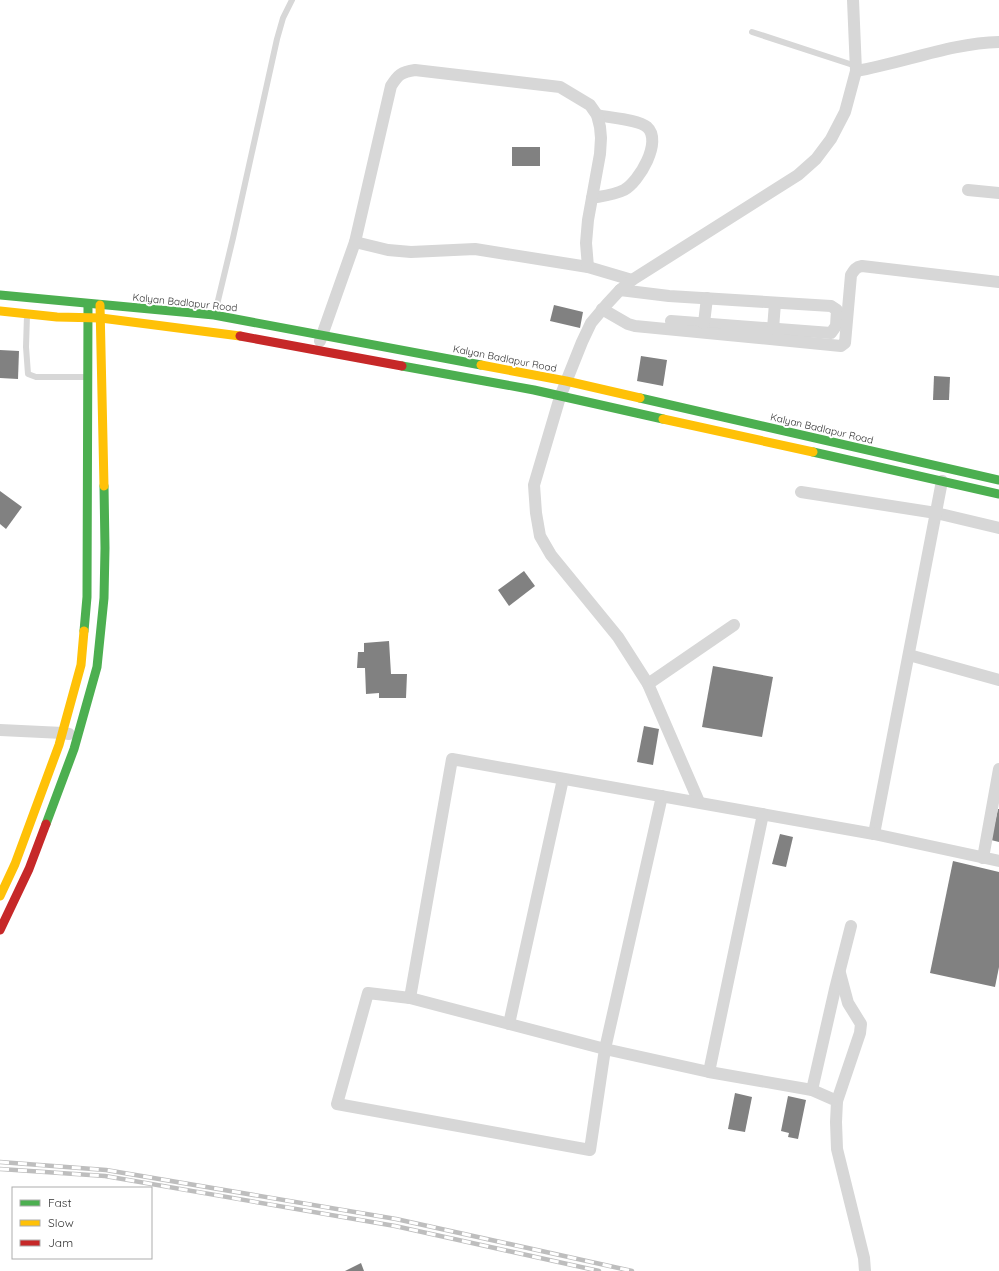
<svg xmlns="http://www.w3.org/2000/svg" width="999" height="1271" font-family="Quicksand,sans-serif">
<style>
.building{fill:#818181}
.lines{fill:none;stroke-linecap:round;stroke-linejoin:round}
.lane{stroke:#d7d7d7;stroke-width:6}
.street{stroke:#d7d7d7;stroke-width:12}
.fast{stroke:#4caf50;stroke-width:9}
.slow{stroke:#ffc107;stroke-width:9}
.jam{stroke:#c62828;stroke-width:9}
.rail-casing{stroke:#bebebe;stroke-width:4.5}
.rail{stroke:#fff;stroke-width:3;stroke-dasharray:9;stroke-linecap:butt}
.labels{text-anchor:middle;stroke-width:4;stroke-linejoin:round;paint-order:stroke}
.street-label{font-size:10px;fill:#333;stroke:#fff}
</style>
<rect width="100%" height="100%" fill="#fff"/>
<g class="building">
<rect x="512" y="147" width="28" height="19"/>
<path d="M554,305L583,312L580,328L550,321Z"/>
<path d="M0,350L19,351L18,379L0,378Z"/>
<path d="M641,356L667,360L663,386L637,381Z"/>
<path d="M934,376L950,377L949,400H933Z"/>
<path d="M0,491L22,507L6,529L0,524Z"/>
<path d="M524,571L535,586L509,606L498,590Z"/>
<path d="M389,641L391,674H407L406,698H379V693L366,694L365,668H357L358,652H364V643Z"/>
<path d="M713,666L773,677L762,737L702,727Z"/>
<path d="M644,726L659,729L653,765L637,762Z"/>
<path d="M998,809H999V842L991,840Z"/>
<path d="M780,834L793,837L786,867L772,864Z"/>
<path d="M953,861L999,872V967L995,987L930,973Z"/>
<path d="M735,1093L752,1097L745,1132L728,1129Z"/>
<path d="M788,1096L806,1100L798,1139L788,1137L789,1133L781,1131Z"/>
<path d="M361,1263L364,1271H345Z"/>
</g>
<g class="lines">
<g class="lane">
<path d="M752,32L856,66"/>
<path d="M215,313L233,238L277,39L283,18L292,0"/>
<path d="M27,315L26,347L28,374L36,377H85"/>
</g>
<g class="street">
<path d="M856,71C903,63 952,43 999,42"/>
<path d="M968,190L999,193"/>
<path d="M592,198C603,196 614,195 624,190C639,182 663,141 647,127C637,119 610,118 597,115"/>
<path d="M355,242L388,250L411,252L475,249L588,267L632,280"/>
<path d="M620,290L669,296L831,306L837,310L836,326L831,333L671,321"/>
<path d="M602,309L628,324L635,326L841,346L845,343L851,275C854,270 856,267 862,266L999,282"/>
<path d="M704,323L707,298"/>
<path d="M773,329L775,303"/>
<path d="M320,341L355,242L391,86C398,75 401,72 415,70L560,87L590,105L597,115L600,127L601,138L600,154L588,220L586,243L588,267"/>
<path d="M801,492L936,513L999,528"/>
<path d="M909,655L999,680"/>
<path d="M648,684L734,625"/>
<path d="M0,730L63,733L69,734"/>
<path d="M662,796L605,1049L590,1150L337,1104L368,993L410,998L605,1049L709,1072L812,1090L837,1101L836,1122L837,1149L864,1258L865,1271"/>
<path d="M699,802L648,684L618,637L551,555L540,536L536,513L534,485L560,397L582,342L591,323L607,304L620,290L632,280L798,175L816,159L831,139L845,112L856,71L853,0"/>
<path d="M874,834L942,481"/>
<path d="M983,858L999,769"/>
<path d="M410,998L452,759L874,834L999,861"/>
<path d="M509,1024L563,779"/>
<path d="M709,1072L763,814"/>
<path d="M812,1090L835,989L851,926"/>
<path d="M837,1101L860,1033L861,1024L848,1003L840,973"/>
</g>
<g class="fast">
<path d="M0,295L214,315L481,365"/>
<path d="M402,366L534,390L663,419"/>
<path d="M640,398L999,480"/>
<path d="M813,452L999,494"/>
<path d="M84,631L87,597L88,305"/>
<path d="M46,824L74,749L97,667L104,598L105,548L104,486"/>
</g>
<g class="slow">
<path d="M100,305L104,486"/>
<path d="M0,311L57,317L101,318L240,336"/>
<path d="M481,365L566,381L640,398"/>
<path d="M663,419L813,452"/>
<path d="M0,896L15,864L59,745L81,665L84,631"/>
</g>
<g class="jam">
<path d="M240,336L402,366"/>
<path d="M0,930L29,869L46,824"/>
</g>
<g class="rail-casing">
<g id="rail">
<path d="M0,1162L106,1170L396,1219L632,1271"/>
<path d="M0,1169L105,1176L395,1226L599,1271"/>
</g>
</g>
<use href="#rail" class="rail"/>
</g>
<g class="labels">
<g class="street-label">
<text transform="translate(185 302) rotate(6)" y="4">Kalyan Badlapur Road</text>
<text transform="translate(505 358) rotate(11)" y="4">Kalyan Badlapur Road</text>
<text transform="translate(822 428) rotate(13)" y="4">Kalyan Badlapur Road</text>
</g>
</g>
<rect x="12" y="1187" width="140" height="72" fill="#ffffff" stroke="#adadad"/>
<rect x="20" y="1200" width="20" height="6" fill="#4caf50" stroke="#adadad"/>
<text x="48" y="1207" font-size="12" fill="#333333">Fast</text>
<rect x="20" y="1220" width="20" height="6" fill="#ffc107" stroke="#adadad"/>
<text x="48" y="1227" font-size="12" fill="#333333">Slow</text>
<rect x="20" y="1240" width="20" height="6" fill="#c62828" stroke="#adadad"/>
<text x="48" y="1247" font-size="12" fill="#333333">Jam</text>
</svg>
